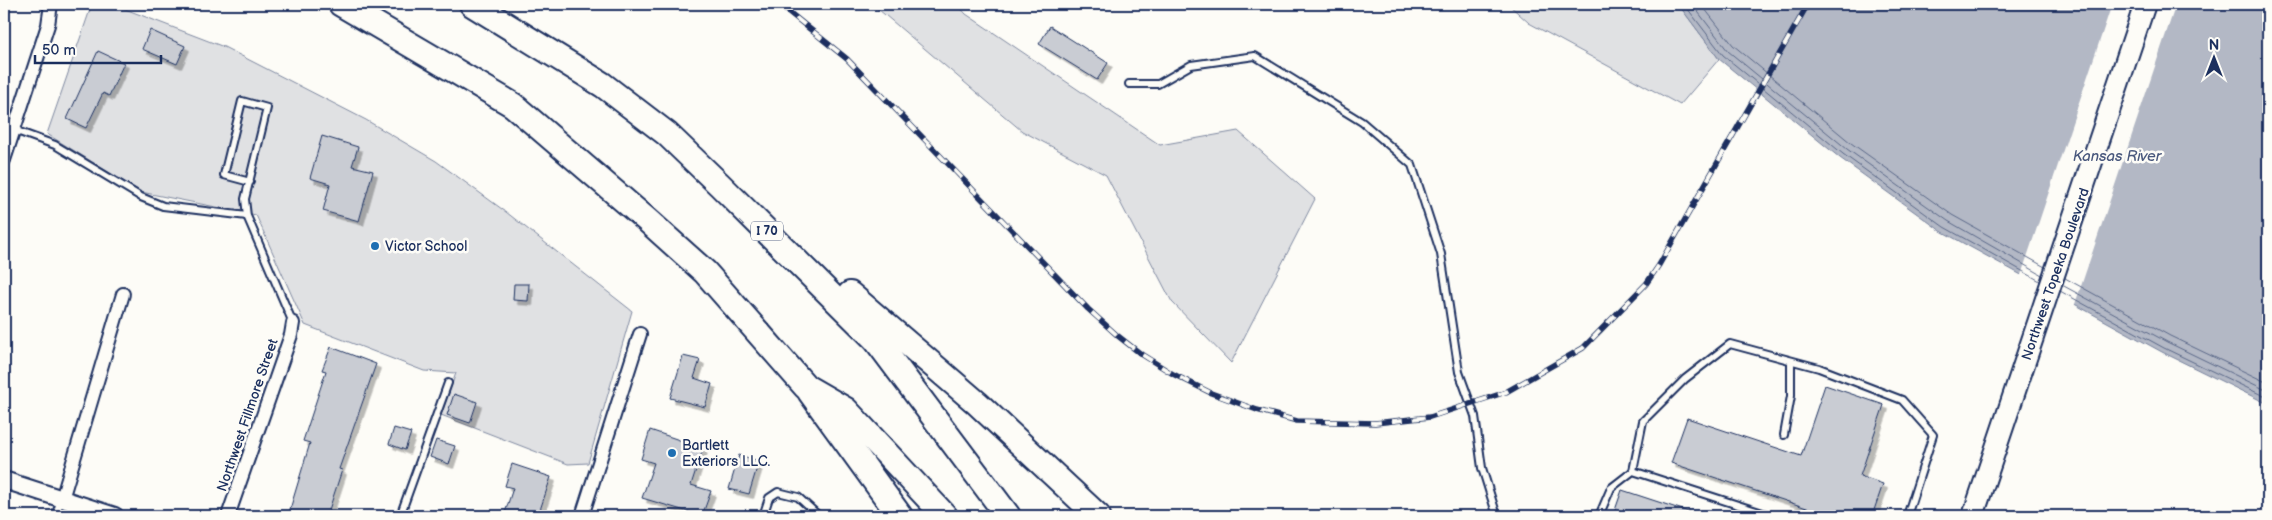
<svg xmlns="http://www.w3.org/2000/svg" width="2272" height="520" font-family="'Balsamiq Sans',sans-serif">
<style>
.green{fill:#e0e1e3;stroke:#7e88a0}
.water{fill:#b3b8c5;stroke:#76819c}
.pier{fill:#fdfcf7}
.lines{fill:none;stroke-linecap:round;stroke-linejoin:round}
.shore{stroke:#586687;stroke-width:1}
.building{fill:#c9ccd3;stroke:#1b2f5e;filter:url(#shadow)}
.service-casing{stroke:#1b2f5e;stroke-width:10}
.minor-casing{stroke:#1b2f5e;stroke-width:16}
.tertiary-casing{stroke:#1b2f5e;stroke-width:20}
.primary-casing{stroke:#1b2f5e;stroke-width:24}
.motorway-casing{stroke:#1b2f5e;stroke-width:28}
.service{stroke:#fdfcf7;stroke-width:6}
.minor{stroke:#fdfcf7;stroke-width:12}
.tertiary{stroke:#fdfcf7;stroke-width:16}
.primary{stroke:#fdfcf7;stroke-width:20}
.motorway{stroke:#fdfcf7;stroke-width:24}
.rail-casing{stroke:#1b2f5e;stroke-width:5.5}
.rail{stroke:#fdfcf7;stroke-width:4;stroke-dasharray:11;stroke-linecap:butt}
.poi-dot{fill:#1f6fb2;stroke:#fdfcf7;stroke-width:2}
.labels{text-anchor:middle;stroke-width:5;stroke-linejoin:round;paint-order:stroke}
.shield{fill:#fdfcf7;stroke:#5f6c8c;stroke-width:1}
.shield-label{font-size:12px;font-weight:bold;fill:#1b2f5e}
.poi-label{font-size:14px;fill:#1b2f5e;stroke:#fdfcf7;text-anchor:start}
.street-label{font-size:14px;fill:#1b2f5e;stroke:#fdfcf7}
.water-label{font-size:15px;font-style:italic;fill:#49587d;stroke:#fdfcf7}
</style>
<defs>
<filter id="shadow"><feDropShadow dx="4.5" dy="4.5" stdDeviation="0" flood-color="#0004"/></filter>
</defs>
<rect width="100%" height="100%" fill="#fdfcf7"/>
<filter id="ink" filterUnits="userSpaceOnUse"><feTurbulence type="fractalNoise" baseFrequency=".02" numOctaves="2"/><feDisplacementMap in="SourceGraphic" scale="10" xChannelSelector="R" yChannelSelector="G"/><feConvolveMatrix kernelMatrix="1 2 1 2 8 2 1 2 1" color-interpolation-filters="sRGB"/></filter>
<g filter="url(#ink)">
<g class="green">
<path d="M92,4H112L224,47L366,120L436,161L506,212L632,311L588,463L568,464L441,415L456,373L424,371L305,325L256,215L141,192L47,134Z"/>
<path d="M872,4H957L966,14L1160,145L1238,131L1315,199L1231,363L1172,302L1106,175L1022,131Z"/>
<path d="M1508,4H1678L1719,59L1680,105L1529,23Z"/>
</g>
<path class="water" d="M1678,4H2268V404L2162,352L1941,231L1840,158L1719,59Z"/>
<path class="pier" d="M2112,4H2176L2074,307L2020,278Z"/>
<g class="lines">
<g class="shore">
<path d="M1684,4L1723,55L1843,154L1944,227L2040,281"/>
<path d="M1692,4L1728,51L1847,149L1948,221L2042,275"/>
<path d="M1701,4L1733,45L1851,143L1952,215L2045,267"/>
<path d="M2065,278L2170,336L2268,383"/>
<path d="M2062,285L2167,342L2268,391"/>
<path d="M2060,291L2164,348L2268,398"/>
</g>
</g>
<g class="building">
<path d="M1050,26L1108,63L1097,80L1039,44Z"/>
<path d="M150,30L185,46L177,64L142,49Z"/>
<path d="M98,51L124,63L109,96L103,93L86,128L67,119Z"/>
<path d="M322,136L358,147L352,166L373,171L359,221L323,211L330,184L310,178Z"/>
<path d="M514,284H529L528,301L513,300Z"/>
<path d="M331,347L376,364L339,469L342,470L327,516H288L310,443L303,441L326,371L322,370Z"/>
<path d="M683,356L700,360L694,378L712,384L705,407L670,398Z"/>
<path d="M1825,385L1884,405L1860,476L1883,484L1872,516H1831L1671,463L1687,418L1801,456Z"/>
<path d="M454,394L477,402L470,423L447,415Z"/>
<path d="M394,428L411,433L405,450L389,444Z"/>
<path d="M650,430L703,448L691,485L711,491L702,516L642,498L654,463L641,459Z"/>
<path d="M436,440L455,446L449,464L430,457Z"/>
<path d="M739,455L759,461L749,494L729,489Z"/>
<path d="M512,464L551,477L538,516H504L513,488L505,486Z"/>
<path d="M1622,490L1695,514L1694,516H1613Z"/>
</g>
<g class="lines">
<g class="service-casing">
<g id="service">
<path d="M1129,84H1158L1191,65L1255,56L1362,122L1412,165L1441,254L1459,372L1475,416L1482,468L1497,516"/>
<path d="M14,130L55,145L141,197L163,206L247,216"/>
<path d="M250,182L224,175L242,101L267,108L245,199L247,216L293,323"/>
<path d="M1784,435L1791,396V361"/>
<path d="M1633,471L1643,421L1685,379L1730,344L1819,368L1902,400L1933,435L1907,516"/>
<path d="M55,516L61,500"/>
<path d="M400,516L448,383"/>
<path d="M763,516L769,498L778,492L798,497L819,516"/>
<path d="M1599,516L1611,488L1633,471L1772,516"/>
</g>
</g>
<g class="minor-casing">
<g id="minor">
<path d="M4,160L48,25L51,4"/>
<path d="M62,499L123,294"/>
<path d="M228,516L291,335L293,323"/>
<path d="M582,516L640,334"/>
</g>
</g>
<g class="tertiary-casing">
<path id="tertiary" d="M4,480L115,516"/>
</g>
<g class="primary-casing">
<path id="primary" d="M1973,516L2145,4"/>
</g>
<g class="motorway-casing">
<g id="motorway">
<path d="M341,4L513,105L647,220L705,272L806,387L846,410L945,516"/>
<path d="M472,4L603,85L667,134L720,185L876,340L1008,516"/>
<path d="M850,294L977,403L1098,516"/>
<path d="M810,392L900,516"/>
</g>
</g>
<use href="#service" class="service"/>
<use href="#minor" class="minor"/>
<use href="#tertiary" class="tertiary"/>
<use href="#primary" class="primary"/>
<use href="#motorway" class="motorway"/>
<g class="rail-casing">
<path id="rail" d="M779,4L847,59L1088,309L1118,336L1141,354L1173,374L1211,393L1257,410L1297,421L1375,423L1430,417L1506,392L1583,348L1646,284L1659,265L1808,4"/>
</g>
<use href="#rail" class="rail"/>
</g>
</g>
<g class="poi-dot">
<circle cx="375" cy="246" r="5"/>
<circle cx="672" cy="453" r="5"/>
</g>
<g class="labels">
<rect class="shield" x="751" y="221.5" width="32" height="19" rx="4"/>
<g class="shield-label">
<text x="767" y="235">I 70</text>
</g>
<g class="poi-label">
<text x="385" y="251">Victor School</text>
<text x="682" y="450">Bartlett<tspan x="682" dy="16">Exteriors LLC.</tspan></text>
</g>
<g class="street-label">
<text transform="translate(2055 274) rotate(-71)" y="5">Northwest Topeka Boulevard</text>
<text transform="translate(247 415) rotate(-71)" y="5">Northwest Fillmore Street</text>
</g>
<g class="water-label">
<text x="2117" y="161">Kansas River</text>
</g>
</g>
<rect width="2272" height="520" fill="none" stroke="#fdfcf7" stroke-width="20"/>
<rect x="10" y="10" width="2252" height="500" fill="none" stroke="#1b2f5e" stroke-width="2" filter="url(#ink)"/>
<g transform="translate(2214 58)" stroke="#fdfcf7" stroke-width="4" paint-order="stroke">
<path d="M0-4L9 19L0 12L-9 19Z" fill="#1b2f5e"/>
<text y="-8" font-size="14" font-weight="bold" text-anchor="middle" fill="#1b2f5e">N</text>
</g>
<path d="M35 55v8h126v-8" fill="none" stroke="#1b2f5e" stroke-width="2.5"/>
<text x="42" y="55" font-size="15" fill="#1b2f5e" stroke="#fdfcf7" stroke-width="4" paint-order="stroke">50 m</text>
</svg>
